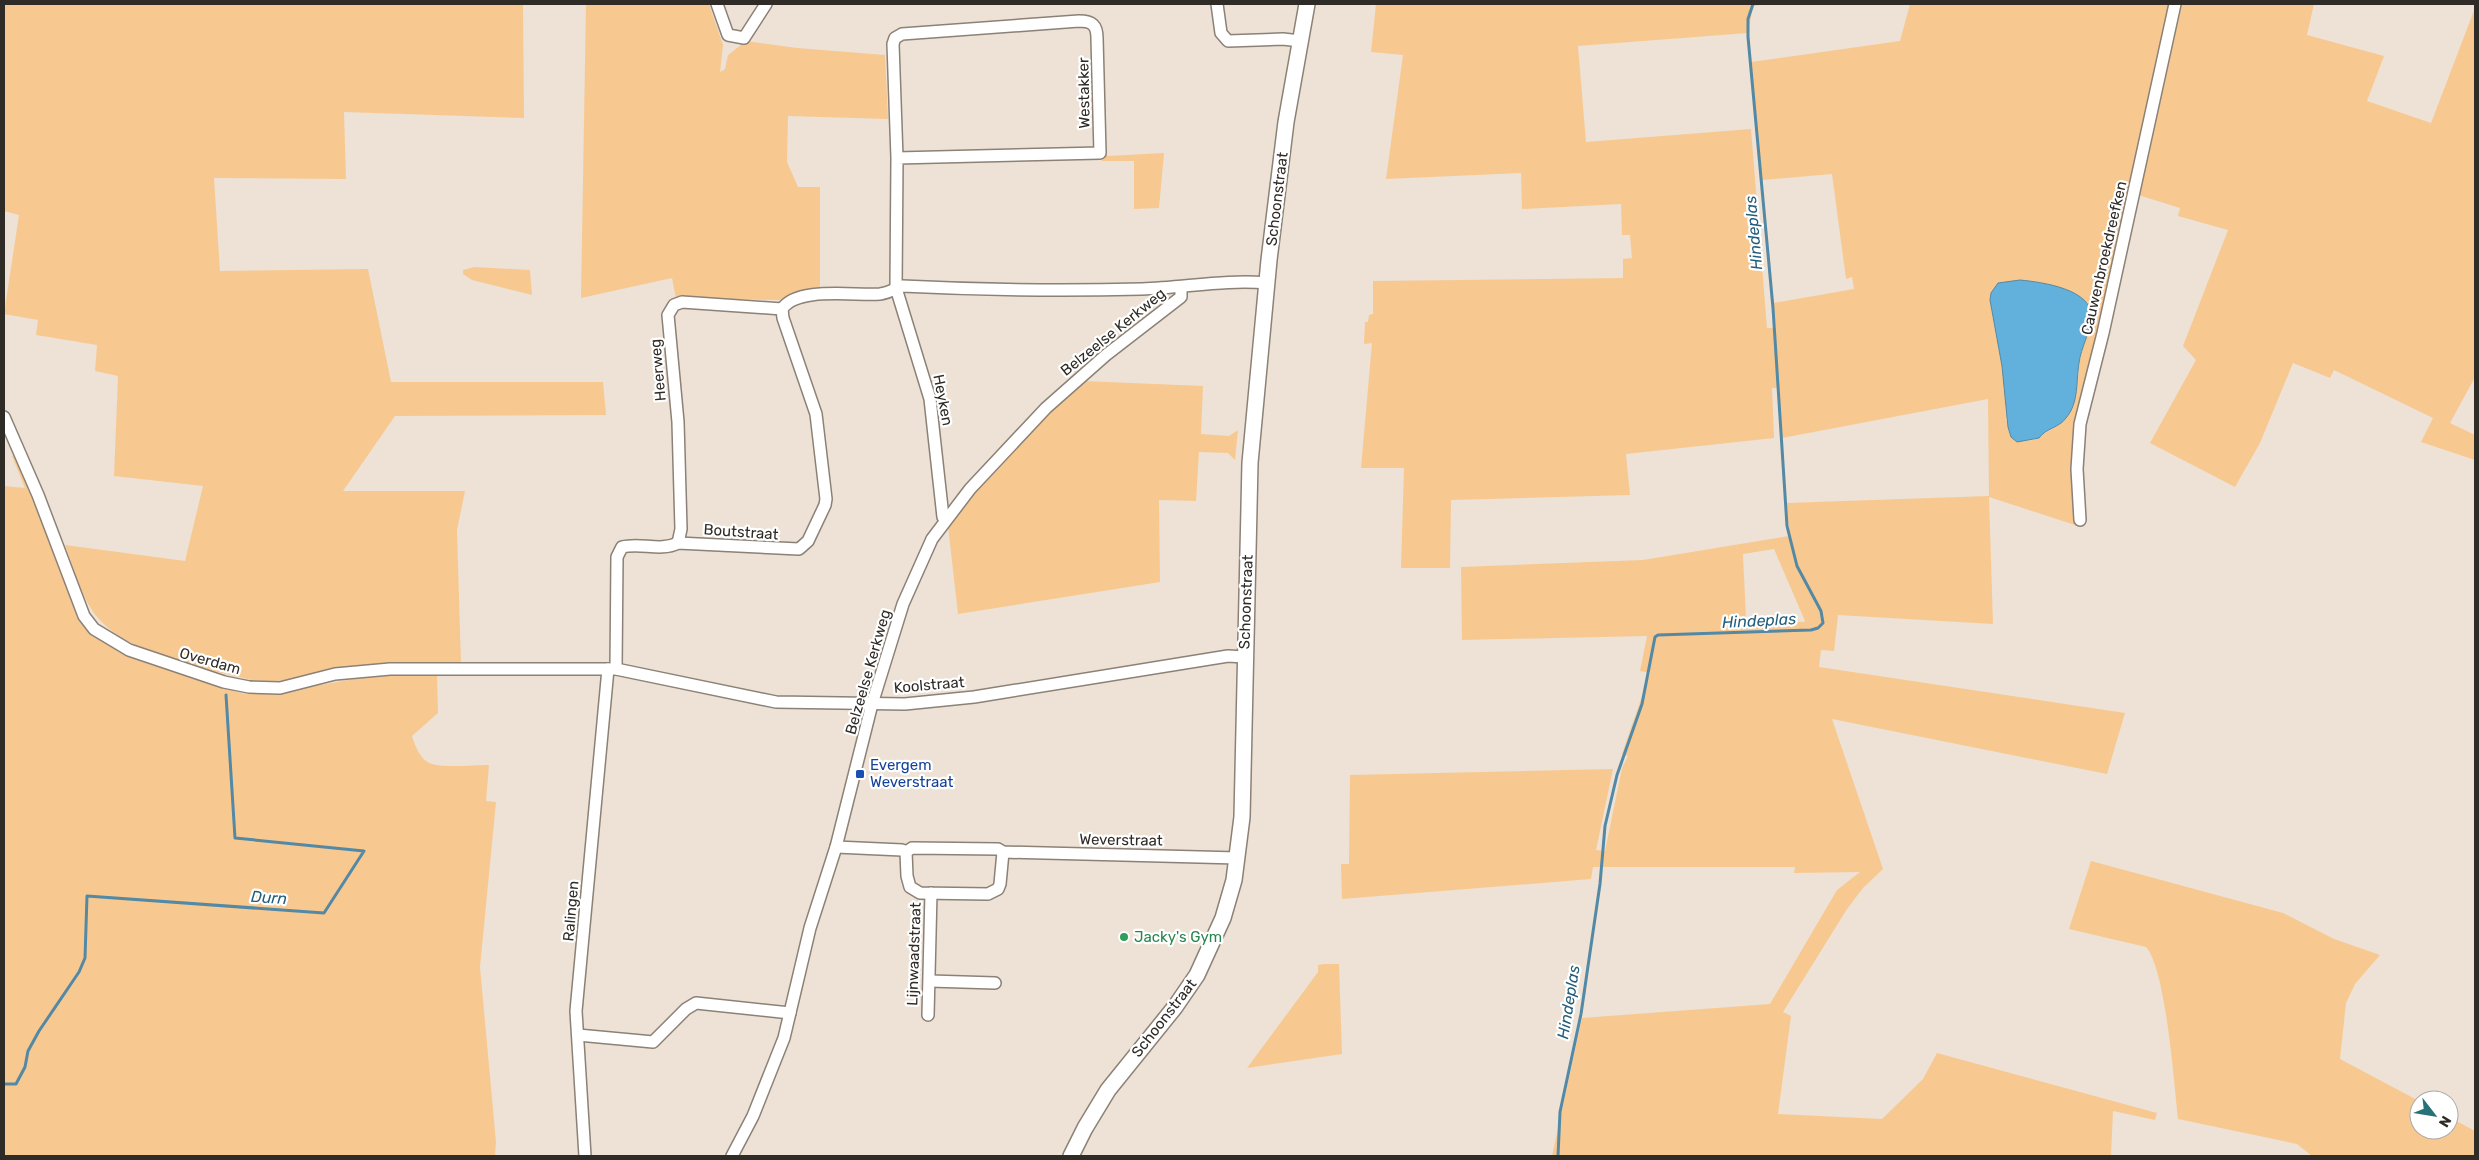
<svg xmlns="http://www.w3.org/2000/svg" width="2479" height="1160" font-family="Rubik,sans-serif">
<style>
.green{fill:#f7c991;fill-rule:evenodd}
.water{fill:#62b1dc;stroke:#5389a5}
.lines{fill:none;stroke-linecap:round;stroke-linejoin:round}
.stream{stroke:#5389a5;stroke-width:3}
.street-casing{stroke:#8b8176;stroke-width:14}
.secondary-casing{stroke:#8b8176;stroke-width:18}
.street{stroke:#fff;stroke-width:11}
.secondary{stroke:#fff;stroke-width:15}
.transit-dot{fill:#1a4fb4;stroke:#fff;stroke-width:2}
.leisure-dot{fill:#2e9e5b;stroke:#fff;stroke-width:2}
.labels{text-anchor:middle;stroke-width:4.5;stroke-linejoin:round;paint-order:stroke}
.street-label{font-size:15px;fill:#2f2b26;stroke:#fff}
.transit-label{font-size:15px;fill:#164399;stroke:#fff;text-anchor:start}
.leisure-label{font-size:15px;fill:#27864d;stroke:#fff;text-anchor:start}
.water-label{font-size:16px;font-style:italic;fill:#225e7c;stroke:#fff}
</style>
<rect width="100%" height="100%" fill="#ede2d5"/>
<g class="green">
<path d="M4,4H523L524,118L344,112L346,179L214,178L220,271L368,269L391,382H603L606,415L395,416L343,491H465L457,530L461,664C416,663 380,662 335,670C308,674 284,684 256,681C211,670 128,654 98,618C81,598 74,568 65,545L185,561L203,486L114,476L118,376L95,371L97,345L36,335L38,320L4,314L19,215L4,211Z"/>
<path d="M586,4H709L723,45L720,72L725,69L728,55L746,41L797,48L885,55L888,119L788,116L787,162L798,187H820V287L788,295L779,300L676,299L672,278L581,298Z"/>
<path d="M1376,4H1772L1753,6L1748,33L1578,46L1586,142L1751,129L1767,328H1776L1773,303L1854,289L1852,277L1846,279L1832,174L1762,180L1751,62L1900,41L1910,4H2172L2073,473L2075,525L1989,497L1993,624L1838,615L1834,651L1821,650L1819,667L2125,713L2107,774L1832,719L1883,869L1863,888L1847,909L1783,1012L1791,1016L1778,1114L1882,1119L1923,1079L1937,1053L2157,1113L2155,1120L2113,1111L2111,1156H1552L1582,1018L1770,1004L1837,890L1860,872L1794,873L1795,867H1593L1591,879L1342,899L1341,864H1349L1350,775L1613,769L1596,850L1605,851L1622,768L1628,756L1622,754L1650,673L1640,671L1647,636L1462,640L1461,567L1643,560L1789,536L1787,503L1989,496L1988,399L1782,438L1778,388H1772L1774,438L1626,454L1630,495L1451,500L1450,568H1401L1404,468H1361L1372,343L1364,344L1365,322H1368L1369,315L1373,314V281L1623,278V259L1632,258L1630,235H1622L1621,204L1522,209L1521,173L1386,179L1403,55L1371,52ZM2068,291L2079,295L2084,341L2079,364L2078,381L2059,425L2033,440L2022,441L2006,420L2008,415L2002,366L1991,308V293ZM1774,549L1805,621L1804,622L1746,619L1743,554Z"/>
<path d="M2182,4H2314L2307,35L2384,56L2367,101L2431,123L2475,8V377L2450,423L2475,435V460L2421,442L2433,418L2334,370L2330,378L2293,363L2260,443L2235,487L2150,443L2196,360L2183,346L2228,230L2178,216L2180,208L2138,195Z"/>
<path d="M1164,153L1159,208L1134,209V161H1102L1103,154L1108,156Z"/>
<path d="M474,267L530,270L532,295L472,280L463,274V270Z"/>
<path d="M1083,381L1203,386L1201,434L1229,436L1238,430L1235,460L1228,453L1199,452L1196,501L1159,500L1160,582L958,614L948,526L1000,458Z"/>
<path d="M15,455L64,578L94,629L118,652L225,689L245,694H271L365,677L400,674L437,676L438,713L412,736C415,746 421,761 432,764C444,768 475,765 489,765L486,801L496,802L480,967L496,1142L495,1156H4V486L25,488L12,456Z"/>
<path d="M2091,861L2283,913L2334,939L2380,955L2355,984L2346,1003L2340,1059L2419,1101V1130H2449V1117L2475,1131V1156H2312L2297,1144L2178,1119C2174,1084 2166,969 2146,947L2069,929Z"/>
<path d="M1324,964H1339L1342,1054L1247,1068L1318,972V965Z"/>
</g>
<path class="water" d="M2020,280C2041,282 2094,289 2091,318C2090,334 2081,347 2079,363C2076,381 2079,403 2066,418C2059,428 2046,428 2039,438L2017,442L2011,437L2008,427L2002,366L1990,300L1991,293L1998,283Z"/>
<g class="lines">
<g class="stream">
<path d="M4,1084H16L25,1067L28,1051L39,1031L79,972L85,958L87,896L324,913L364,851L235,838L226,695"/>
<path d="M1558,1156L1560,1112L1581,1014L1600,884L1605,826L1617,775L1642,704L1655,637L1658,635L1811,630L1818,628L1823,623L1821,611L1797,566L1787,526L1773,308L1748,37V19L1753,4"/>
</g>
<g class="street-casing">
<g id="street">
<path d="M717,4L728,35L744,38L766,4"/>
<path d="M1217,4L1221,33L1228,41L1283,39L1300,41"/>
<path d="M897,158L1100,153L1097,38C1097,25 1092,21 1079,21L902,34L895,38L893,44L897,158L896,288L930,399L943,517L945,520"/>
<path d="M4,417L38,495L84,616L94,629L129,650L224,682L249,687L280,688L335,674L390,669H616L776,702L905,704L974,697L1228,656L1244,657"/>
<path d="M2080,520L2077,469L2080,424L2103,333L2175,4"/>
<path d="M678,543L681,529L678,422L668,315L674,305L682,302L782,309"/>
<path d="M616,669L617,557L622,547C641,542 660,552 678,543L799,549L808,541L825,505L826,499L816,414L783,318L782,309C797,286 855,296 880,294C888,293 895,289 902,286C982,290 1062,291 1142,289C1183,288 1226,279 1267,283"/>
<path d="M836,847L902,850L906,852L912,848L998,849L1003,852L1238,858"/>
<path d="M906,852L907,876L910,887L920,893L988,894L998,889L1000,884L1003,852"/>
<path d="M930,981L995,983"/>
<path d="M928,1015L931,893"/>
<path d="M578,1035L653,1042L686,1009L696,1003L790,1013"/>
<path d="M585,1156L576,1011L608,669"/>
<path d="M732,1156L753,1116L784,1038L810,928L836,847L872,704L903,604L932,539L970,489L1046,408L1106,355L1181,297V287"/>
</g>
</g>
<g class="secondary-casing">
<path id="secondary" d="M1071,1156L1085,1128L1108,1090L1175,1007L1197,975L1223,918L1234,880L1242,817L1250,463L1269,260L1286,122L1307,4"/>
</g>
<use href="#street" class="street"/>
<use href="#secondary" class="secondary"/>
</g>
<rect class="transit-dot" x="855" y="769" width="10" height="10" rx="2.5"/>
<circle class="leisure-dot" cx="1124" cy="937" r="5"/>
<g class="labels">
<g class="street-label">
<text transform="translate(1084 93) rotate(-91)" y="5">Westakker</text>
<text transform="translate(1277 199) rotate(-83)" y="5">Schoonstraat</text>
<text transform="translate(2104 258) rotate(-77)" y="5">Cauwenbroekdreefken</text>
<text transform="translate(1113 332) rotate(-39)" y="5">Belzeelse Kerkweg</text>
<text transform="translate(658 370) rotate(-95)" y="5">Heerweg</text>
<text transform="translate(943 400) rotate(79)" y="5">Heyken</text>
<text transform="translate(741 532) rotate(4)" y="5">Boutstraat</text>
<text transform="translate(1246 602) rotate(-88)" y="5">Schoonstraat</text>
<text transform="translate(210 661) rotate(16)" y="5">Overdam</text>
<text transform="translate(868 672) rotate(-74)" y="5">Belzeelse Kerkweg</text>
<text transform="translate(929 685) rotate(-5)" y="5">Koolstraat</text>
<text transform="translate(1121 840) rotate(1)" y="5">Weverstraat</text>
<text transform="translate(571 911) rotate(-85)" y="5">Ralingen</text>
<text transform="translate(914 954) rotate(-88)" y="5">Lijnwaadstraat</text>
<text transform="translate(1164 1018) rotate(-52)" y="5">Schoonstraat</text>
</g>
<g class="transit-label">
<text x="870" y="770">Evergem<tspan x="870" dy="17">Weverstraat</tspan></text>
</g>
<g class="leisure-label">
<text x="1134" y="942">Jacky's Gym</text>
</g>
<g class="water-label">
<text transform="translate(1753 233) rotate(-95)" y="6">Hindeplas</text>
<text transform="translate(1759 620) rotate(-3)" y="6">Hindeplas</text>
<text transform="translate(269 897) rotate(4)" y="6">Durn</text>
<text transform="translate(1568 1002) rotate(-81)" y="6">Hindeplas</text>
</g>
</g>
<rect width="2479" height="1160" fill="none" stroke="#2f2b26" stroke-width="10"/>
<g transform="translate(2434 1115) rotate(121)"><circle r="24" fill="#ffffff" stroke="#acaaa8"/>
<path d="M0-4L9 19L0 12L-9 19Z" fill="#277178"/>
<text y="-8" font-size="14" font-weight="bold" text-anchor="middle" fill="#2f2b26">N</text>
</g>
</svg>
